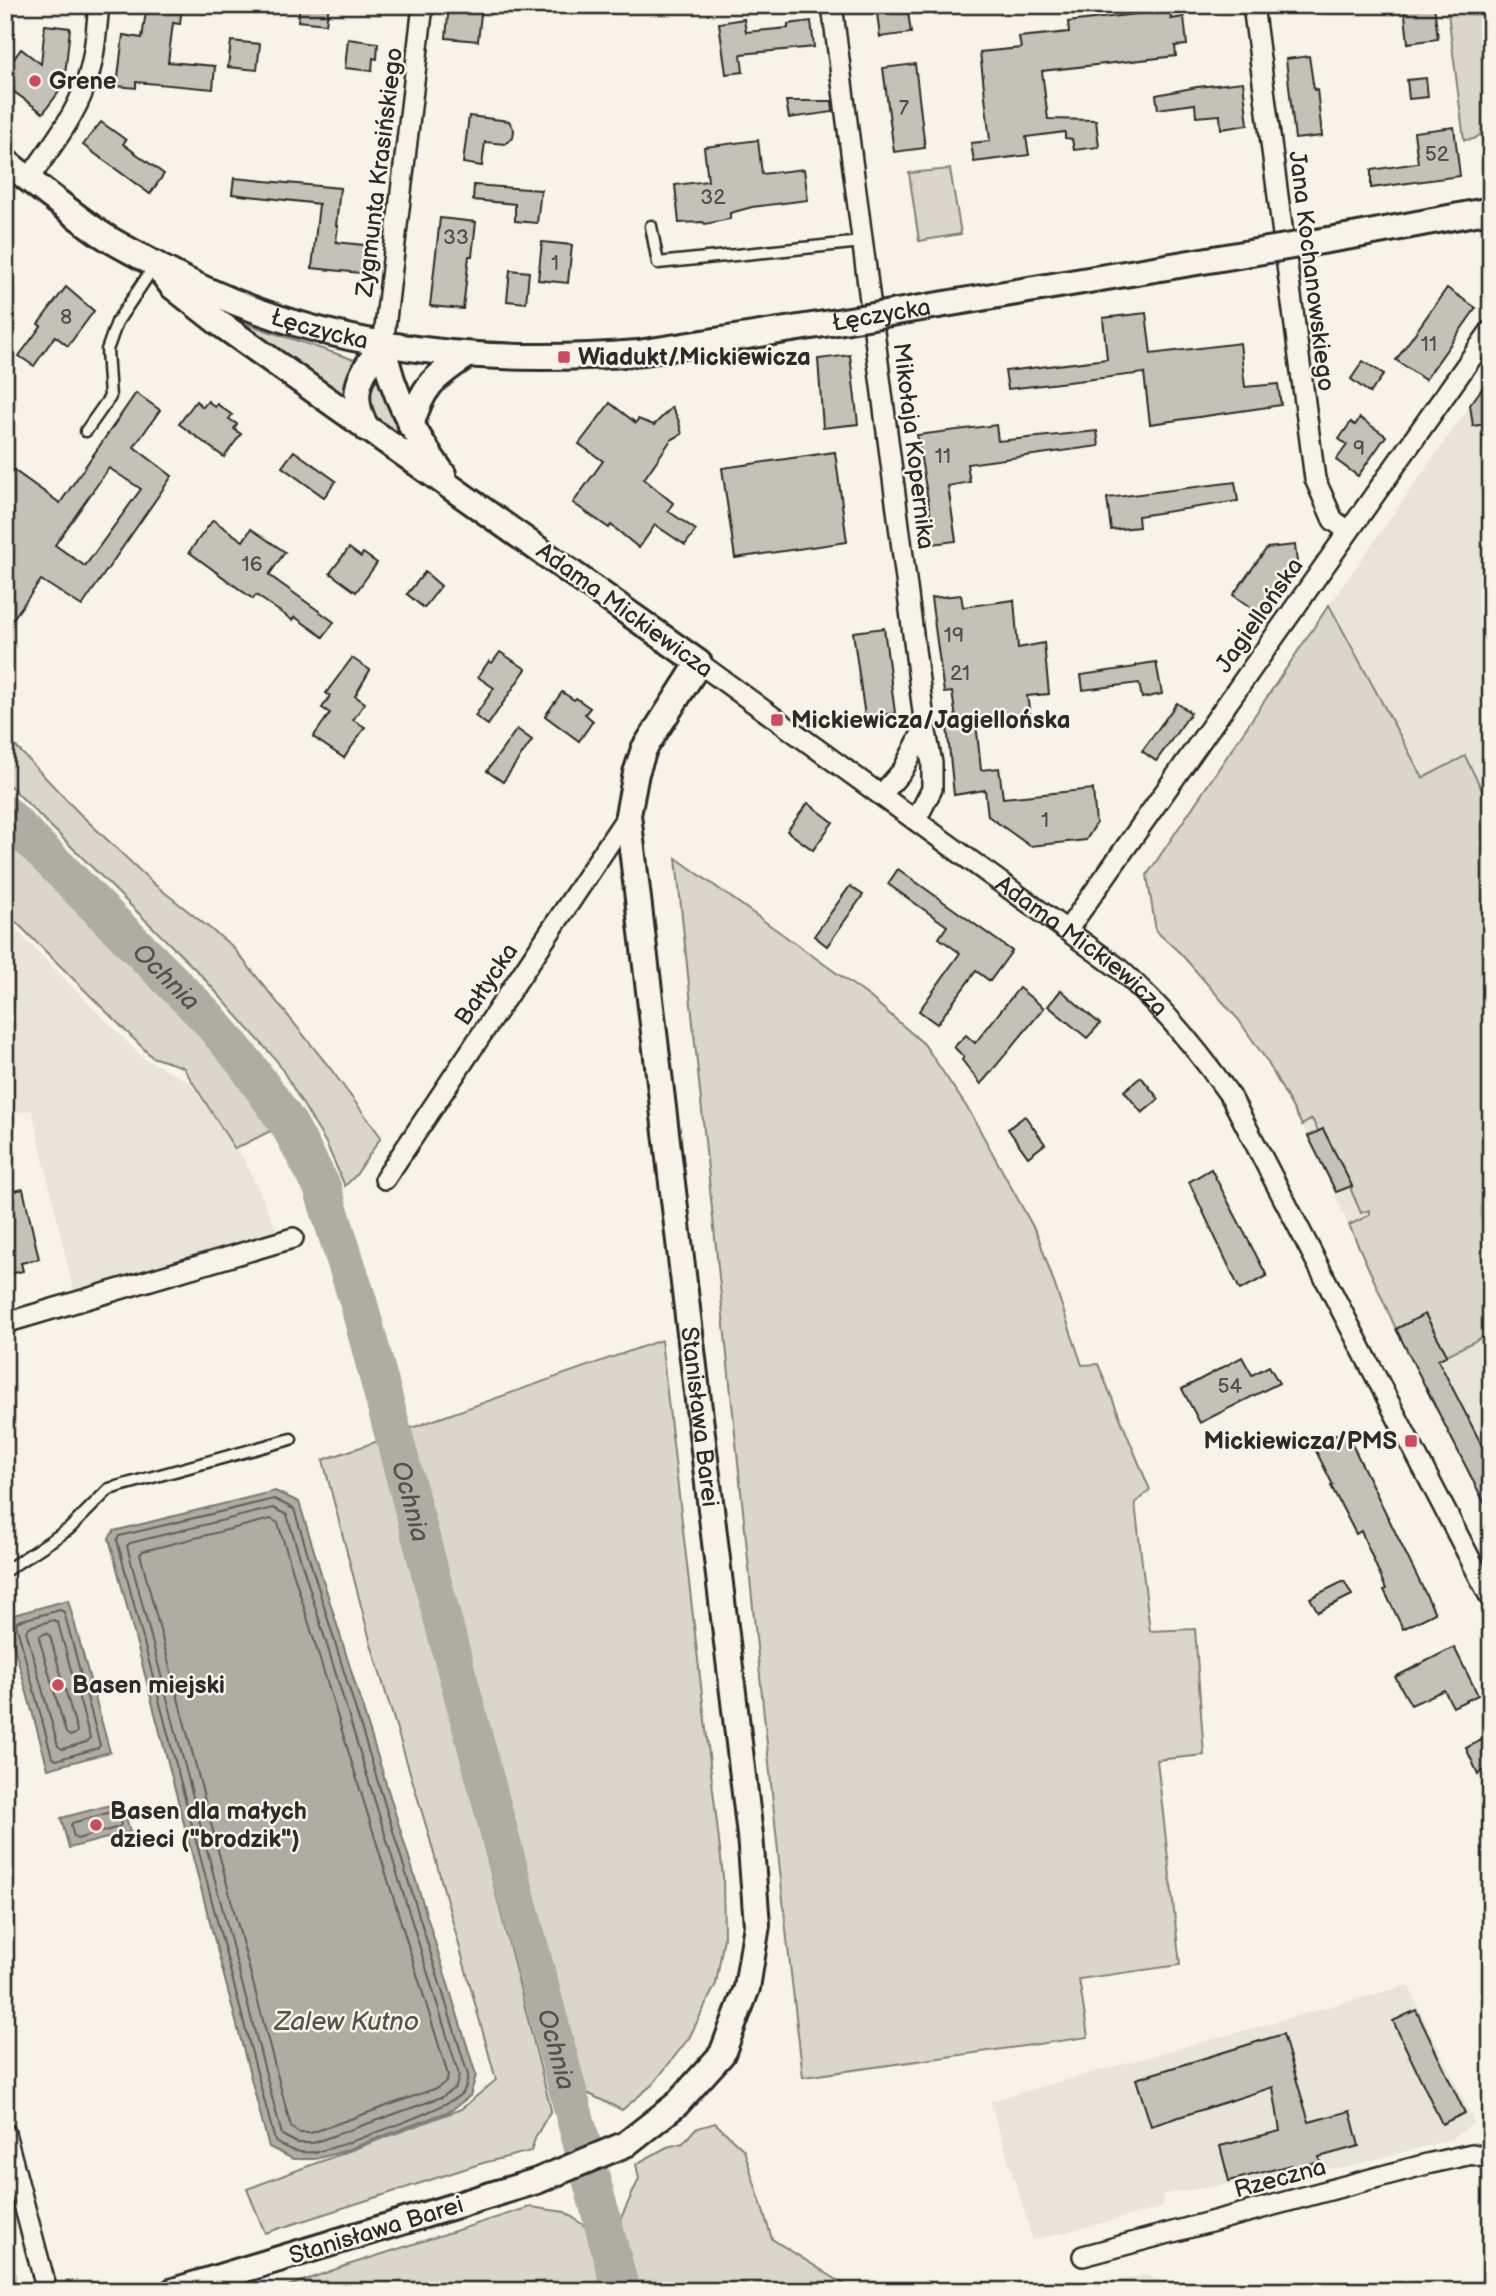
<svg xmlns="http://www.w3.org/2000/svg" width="1496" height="2296" font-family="'Balsamiq Sans',sans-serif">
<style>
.built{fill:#e8e4da}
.green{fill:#dad6cc;stroke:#82807c;stroke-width:2}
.water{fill:#afaca4;stroke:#7a7874;stroke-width:2}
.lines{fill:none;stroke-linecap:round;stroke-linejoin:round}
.shore{stroke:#605f5b;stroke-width:2}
.river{stroke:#afaca4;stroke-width:38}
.building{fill:#c4c1b9;stroke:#2b2b2b;stroke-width:2;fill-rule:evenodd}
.service-casing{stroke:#2b2b2b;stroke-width:15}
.minor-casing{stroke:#2b2b2b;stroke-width:24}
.tertiary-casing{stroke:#2b2b2b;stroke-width:30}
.service{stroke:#f7f3e8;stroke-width:10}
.minor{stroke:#f7f3e8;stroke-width:19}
.tertiary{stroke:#f7f3e8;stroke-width:24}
.tertiary-bridge-casing{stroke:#2b2b2b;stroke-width:30;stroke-linecap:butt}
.tertiary-bridge{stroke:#f7f3e8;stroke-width:24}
.poi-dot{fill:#d1495b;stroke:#f7f3e8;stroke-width:2.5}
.labels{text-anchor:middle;stroke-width:5;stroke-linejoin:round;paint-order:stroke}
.number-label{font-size:21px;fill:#51504e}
.poi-label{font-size:24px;font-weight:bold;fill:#2b2b2b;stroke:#f7f3e8;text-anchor:start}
.street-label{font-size:24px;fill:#2b2b2b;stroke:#f7f3e8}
.water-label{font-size:26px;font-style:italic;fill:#53524f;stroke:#f7f3e8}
</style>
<rect width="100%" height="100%" fill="#f7f3e8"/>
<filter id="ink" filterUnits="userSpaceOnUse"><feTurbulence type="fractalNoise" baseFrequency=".0143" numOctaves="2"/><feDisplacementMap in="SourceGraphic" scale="14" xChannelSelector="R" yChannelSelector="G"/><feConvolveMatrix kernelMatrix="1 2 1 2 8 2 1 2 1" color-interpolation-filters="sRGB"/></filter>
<g filter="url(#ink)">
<g class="built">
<path d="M1491,376V1516L1396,1329L1308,1136L1267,1061L1238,1019L1181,954L1156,931L1147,875L1329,605Z"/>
<path d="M5,919L142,1057L189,1082L246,1163L281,1239L75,1297L32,1110L5,1115Z"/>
<path d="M1408,1985L1474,2122L1453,2139L1354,2165L1163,2194L1162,2208L1033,2240L990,2101Z"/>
<path d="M1147,2274L1171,2291H1076Z"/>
</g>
<g class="green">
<path d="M1447,5H1491V127L1474,139L1464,140Z"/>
<path d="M950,169L961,234L919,241L909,173Z"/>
<path d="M232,319L358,361L351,406Z"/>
<path d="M376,370L383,375L417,453C388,432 352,412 376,370Z"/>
<path d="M1329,605L1423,778L1465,756L1491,808V1333L1447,1355L1425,1314L1396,1329L1349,1225L1370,1215L1369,1210L1361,1213L1351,1190L1352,1186L1323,1129L1318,1131L1312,1119L1302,1125L1267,1061L1238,1019L1181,954L1156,931L1147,875Z"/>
<path d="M5,735L79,813L154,884L232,946L330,1068L381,1137L356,1175L345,1186L326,1143L277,1061L201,975L5,781Z"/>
<path d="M5,830L141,966L172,992L213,1037L248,1081L276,1128L235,1149L183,1067L152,1057L5,911Z"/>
<path d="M676,858L870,997L924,1044L970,1112L1038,1236L1082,1365L1098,1364L1150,1490L1135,1503L1150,1631L1195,1629L1204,1755L1157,1760L1180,1965L1079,1979L1088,2037L803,2077L787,1939Z"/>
<path d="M661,1340L723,1876L724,1937L716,1984L689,2038L653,2084L622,2110L587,2093L573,2063L403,1431Z"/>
<path d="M381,1440L551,2110L536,2136L531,2151L483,2163L265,2233L247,2189L461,2109L496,2080L428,1832L371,1644L323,1460Z"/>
<path d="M715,2123L744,2150L772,2239L845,2285L848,2291H634L621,2218L639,2179L636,2164L667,2147L683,2143L695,2129Z"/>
<path d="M530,2207L565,2212L586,2227L605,2291H274L348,2265Z"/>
</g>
<g class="water">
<path d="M275,1491L299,1502L476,2075L470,2096L450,2111L341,2152L315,2159H293L269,2147L109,1538L114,1531Z"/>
<path d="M68,1600L110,1752L48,1769L6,1617Z"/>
<path d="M122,1802L130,1832L69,1848L61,1818Z"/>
</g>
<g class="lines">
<g class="shore">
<path d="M274,1499L294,1509L468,2075C467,2082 466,2090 461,2094C443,2110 341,2147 315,2152C300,2154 287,2150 275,2141L117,1540L119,1536Z"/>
<path d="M273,1508L287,1515L459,2075L456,2087L442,2097L313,2143H297L282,2135L127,1546L130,1543Z"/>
<path d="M271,1519L278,1523L448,2075L447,2081L437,2088L311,2133H299L291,2127L140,1554L143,1551Z"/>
<path d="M60,1610L64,1612L100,1745L98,1748L56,1760L52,1757L16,1624L18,1621Z"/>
<path d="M54,1620L58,1623L90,1738L87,1742L62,1749L58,1746L26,1631L29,1627Z"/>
<path d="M47,1633L50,1636L77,1731L75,1734L70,1736L66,1733L39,1638L41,1635Z"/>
<path d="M115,1811L118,1813L121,1824L119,1827L77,1839L74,1837L71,1826L72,1823Z"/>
</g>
<path class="river" id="s1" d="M5,814L208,1018L246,1064L289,1125L322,1187L358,1301L621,2291"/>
</g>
<g class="building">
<path d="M147,5H182L180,24L173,23L168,62L215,66L213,89L136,82V88L117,86L123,35L142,38Z"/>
<path d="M300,5H329L326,24L298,21Z"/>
<path d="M449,5H482L478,41L446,38Z"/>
<path d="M876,5H907L911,33L880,37Z"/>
<path d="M1404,5H1434L1438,39L1408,43Z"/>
<path d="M1170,10L1171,19L1184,17L1187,45L1175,46L1176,56L1042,71L1048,119L1096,120L1099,147L1074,150L1072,139L1065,138V132L1026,137L1029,155L974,162L971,143L990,141L980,52L1021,48L1019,37L1069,32L1068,22Z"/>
<path d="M744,19L746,32L788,28V24L811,21L814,47L741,54L743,72L726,74L719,23Z"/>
<path d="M45,25L70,28L64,85L43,113L13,91L14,88L5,82V71L21,49L41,64Z"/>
<path d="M348,39L378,43L377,59L373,58L372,71L345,68Z"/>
<path d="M231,41L260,44L257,70L228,67Z"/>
<path d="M1309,56L1314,90L1317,89L1322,136L1295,139L1286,59Z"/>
<path d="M915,64L925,148L894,152L883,68Z"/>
<path d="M1426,78L1428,97L1409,99L1407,80Z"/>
<path d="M1243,82L1248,125L1221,129L1220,115L1196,117L1195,104L1158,109L1156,95L1197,87Z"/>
<path d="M786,101H832L833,112L789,118Z"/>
<path d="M469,116L509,121L514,130L513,138L505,144L485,142L482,166L463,163Z"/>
<path d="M101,122L126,140L123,144L164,174L150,194L83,145Z"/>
<path d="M1454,127L1460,176L1371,188V170L1418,163L1414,132Z"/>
<path d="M758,140L762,174L804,169L808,200L752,207L730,213V219L705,224L703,222L679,223L675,185L708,181L704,147Z"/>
<path d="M234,178L340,188L336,226H338L336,242L373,246L370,274L312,268L319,204L232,194Z"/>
<path d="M474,185L541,190L537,223L515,221V204L473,200Z"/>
<path d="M440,218L476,222L472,256H469L463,309L430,306Z"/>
<path d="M542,242L572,245L568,283L538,280Z"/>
<path d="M510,270L529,272L526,303L507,301Z"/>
<path d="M66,287L94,311L68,346L55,336L34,366L19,356L41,326L38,324Z"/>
<path d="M1447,288L1476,308L1425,380L1396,360Z"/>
<path d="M1146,313L1151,354L1240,343L1245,387L1278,384L1281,405L1150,424L1144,373L1008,389L1005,371L1107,359L1103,318Z"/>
<path d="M850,355L858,424L823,428L818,359Z"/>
<path d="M1363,361L1384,374L1370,393L1351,379Z"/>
<path d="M1491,376V423L1473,426L1470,405Z"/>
<path d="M136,393L160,410L134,447L172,476L82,606L41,580L5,630V464L60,503ZM109,468L141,489L85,566L55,545Z"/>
<path d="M196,401L203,407L208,401L215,407L217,404L232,415L229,419L237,424L234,429L241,434L224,457L179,424Z"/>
<path d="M610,403L636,423L638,419L654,425L672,407L678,419L682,434L671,440L644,479L673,503L668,511L696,530L685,545L655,525L639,548L611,525L609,528L573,503L603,461L579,444Z"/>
<path d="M1360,418L1386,436L1358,476L1336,460L1347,445L1339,439L1351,422L1355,425Z"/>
<path d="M996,425L998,441L1097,431L1099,446L967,464L970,482L948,486L956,541L924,545L920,519L931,518L917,435Z"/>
<path d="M294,451L336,481L324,497L282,467Z"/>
<path d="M835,452L847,542L735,558L722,468Z"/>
<path d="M1235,482L1238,501L1138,516L1139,527L1111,530L1107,498Z"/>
<path d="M213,520L243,541L251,529L285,552L269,575L334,622L323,637L295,617L292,620L256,595L253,599L189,552Z"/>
<path d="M1295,545L1297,563L1262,615L1233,595L1267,548Z"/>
<path d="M349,548L361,557L363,553L377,563L356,592L330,573Z"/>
<path d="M425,572L441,586L424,608L407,594Z"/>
<path d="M961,595L963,607L1014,600L1018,648L1044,643L1049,694L1027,696L1030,715L976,722L981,770L999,768L1003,798L1093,789L1096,824L1086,840L1030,846L988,816L985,790L954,795L947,726L957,725L952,692L944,693L931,598Z"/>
<path d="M884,628L895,713L865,717L853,632Z"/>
<path d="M500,652L526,669L488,725L475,716L494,688L478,677L489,661L492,663Z"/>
<path d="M352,658L370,670L355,696L365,703L353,720L365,727L344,758L313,737L330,713L322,708L330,696L326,693Z"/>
<path d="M1156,662L1162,694L1142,698L1139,683L1083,690L1081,675L1136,667V665Z"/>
<path d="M562,692L574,700L576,698L590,708L585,714L593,721L579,741L545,716Z"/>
<path d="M1177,703L1191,713L1156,761L1142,751Z"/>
<path d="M517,729L532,740L503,782L487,771Z"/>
<path d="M808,803L833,822L813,850L787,831Z"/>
<path d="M898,869L1012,951L990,981L976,971L937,1024L919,1011L960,953L939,938L947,926L888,884Z"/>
<path d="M850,886L863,895L827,946L814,936Z"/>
<path d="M1019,988L1044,1008L981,1084L962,1060L964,1057L954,1047L966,1035L975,1043Z"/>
<path d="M1061,990L1100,1024L1087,1038L1048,1006Z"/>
<path d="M1141,1077L1159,1099L1142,1113L1124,1091Z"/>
<path d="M1025,1116L1045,1144L1028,1157L1008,1129Z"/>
<path d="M1323,1129L1352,1186L1336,1192L1308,1136Z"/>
<path d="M1211,1169L1267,1276L1240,1290L1189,1182Z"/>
<path d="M23,1189L39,1259L21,1263L23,1271L5,1275V1193Z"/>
<path d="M1425,1314L1447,1355L1438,1360L1491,1463V1516L1396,1329Z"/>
<path d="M1242,1357L1252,1375L1269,1366L1279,1383L1200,1423L1182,1389Z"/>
<path d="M1345,1430L1435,1613L1403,1629L1384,1590L1386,1589L1361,1531L1356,1534L1331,1486L1333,1485L1314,1447Z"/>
<path d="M1344,1581L1352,1595L1318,1612L1310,1598Z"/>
<path d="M1454,1647L1478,1695L1453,1707L1444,1690L1411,1705L1395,1677Z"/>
<path d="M1491,1735V1767L1478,1774L1466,1748Z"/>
<path d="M1416,2010L1465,2113L1442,2124L1393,2021Z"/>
<path d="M1283,2034L1309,2122L1350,2111L1359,2146L1319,2157L1320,2163L1307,2164L1293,2170L1291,2165L1229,2181L1220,2146L1280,2131L1273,2087L1151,2126L1136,2079Z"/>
</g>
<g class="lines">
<g class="service-casing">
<g id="service">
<path d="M651,226L658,263L862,242"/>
<path d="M86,431L110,397L107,350L117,322L155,265"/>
<path d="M5,1571L69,1529L109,1489L291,1439"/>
</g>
</g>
<g class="minor-casing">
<g id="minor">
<path d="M832,5L925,727"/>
<path d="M1253,5L1315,479L1333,520L1348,531"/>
<path d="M29,179C49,149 73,120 85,86C95,60 96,32 99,5"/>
<path d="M383,345L423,5"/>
<path id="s2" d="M699,663L1117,967C1161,1005 1198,1050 1231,1097L1491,1599"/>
<path d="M881,795L903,770L925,727L932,763V789L916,820"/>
<path d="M1068,929L1491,330"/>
<path d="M385,1179L628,815"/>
<path d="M5,1323L293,1238"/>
<path d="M5,2133L47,2291"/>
<path d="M1083,2256L1427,2164L1472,2154L1491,2159"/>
</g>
</g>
<g class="tertiary-casing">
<g id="tertiary">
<path id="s3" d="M5,161C36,185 67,210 98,232C114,243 133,252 149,261C301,347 467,367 638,353L831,323"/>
<path id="s4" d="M155,264L172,286L219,323L699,663L644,749L636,773L628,815L750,1835L757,1925L747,1988L722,2054L677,2104L626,2144L537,2181L173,2291"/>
<path d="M383,345C392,394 414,434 443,474"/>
<path d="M411,426C422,387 433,378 466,356"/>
<path d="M367,429C347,394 360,373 383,345"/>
</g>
</g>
<use href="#service" class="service"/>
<use href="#minor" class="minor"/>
<use href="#tertiary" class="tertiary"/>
<g class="tertiary-bridge-casing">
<g id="tertiary-bridge">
<path id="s5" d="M831,323L1358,235L1491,210"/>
</g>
</g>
<use href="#tertiary-bridge" class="tertiary-bridge"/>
</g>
</g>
<g class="poi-dot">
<circle cx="35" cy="81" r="7"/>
<rect x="557" y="350" width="14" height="14" rx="3.5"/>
<rect x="770" y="713" width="14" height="14" rx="3.5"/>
<rect x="1404" y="1434" width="14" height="14" rx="3.5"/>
<circle cx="58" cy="1685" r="7"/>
<circle cx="96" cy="1825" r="7"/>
</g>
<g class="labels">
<g class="number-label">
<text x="904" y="115">7</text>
<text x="1437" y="161">52</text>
<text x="713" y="204">32</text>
<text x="456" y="244">33</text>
<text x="555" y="270">1</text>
<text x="66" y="324">8</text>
<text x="1429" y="351">11</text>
<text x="1359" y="455">9</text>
<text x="943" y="463">11</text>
<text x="252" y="571">16</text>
<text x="954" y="642">19</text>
<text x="960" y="680">21</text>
<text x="1045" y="827">1</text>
<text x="1230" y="1393">54</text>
</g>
<g class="poi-label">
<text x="49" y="89">Grene</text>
<text x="578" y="365">Wiadukt/Mickiewicza</text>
<text x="791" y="728">Mickiewicza/Jagiellońska</text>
<text x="1397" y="1449" text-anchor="end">Mickiewicza/PMS</text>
<text x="72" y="1693">Basen miejski</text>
<text x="110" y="1819">Basen dla małych<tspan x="110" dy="28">dzieci ("brodzik")</tspan></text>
</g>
<g class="street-label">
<text transform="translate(379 172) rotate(-83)" y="8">Zygmunta Krasińskiego</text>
<text transform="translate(1312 271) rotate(83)" y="8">Jana Kochanowskiego</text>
<text dy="8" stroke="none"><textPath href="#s5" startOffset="51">Łęczycka</textPath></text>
<text dy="8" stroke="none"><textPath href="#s3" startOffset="360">Łęczycka</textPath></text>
<text transform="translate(914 446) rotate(83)" y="8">Mikołaja Kopernika</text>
<text transform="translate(625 610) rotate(36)" y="8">Adama Mickiewicza</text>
<text transform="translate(1259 615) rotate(-55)" y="8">Jagiellońska</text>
<text dy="8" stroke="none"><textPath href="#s2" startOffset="476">Adama Mickiewicza</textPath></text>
<text transform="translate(486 984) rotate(-56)" y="8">Bałtycka</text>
<text dy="8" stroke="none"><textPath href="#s4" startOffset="1452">Stanisława Barei</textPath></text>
<text transform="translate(1280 2178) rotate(-15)" y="8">Rzeczna</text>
<text transform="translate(376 2230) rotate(-17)" y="8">Stanisława Barei</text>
</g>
<g class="water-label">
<text dy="9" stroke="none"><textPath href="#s1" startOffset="229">Ochnia</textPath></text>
<text dy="9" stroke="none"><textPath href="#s1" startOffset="819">Ochnia</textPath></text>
<text x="347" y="2030">Zalew Kutno</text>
<text dy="9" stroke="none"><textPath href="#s1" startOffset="1386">Ochnia</textPath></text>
</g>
</g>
<rect width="1496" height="2296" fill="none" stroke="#f7f3e8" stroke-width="28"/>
<rect x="14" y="14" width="1468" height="2268" fill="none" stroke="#2b2b2b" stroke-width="2.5" filter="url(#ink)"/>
</svg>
